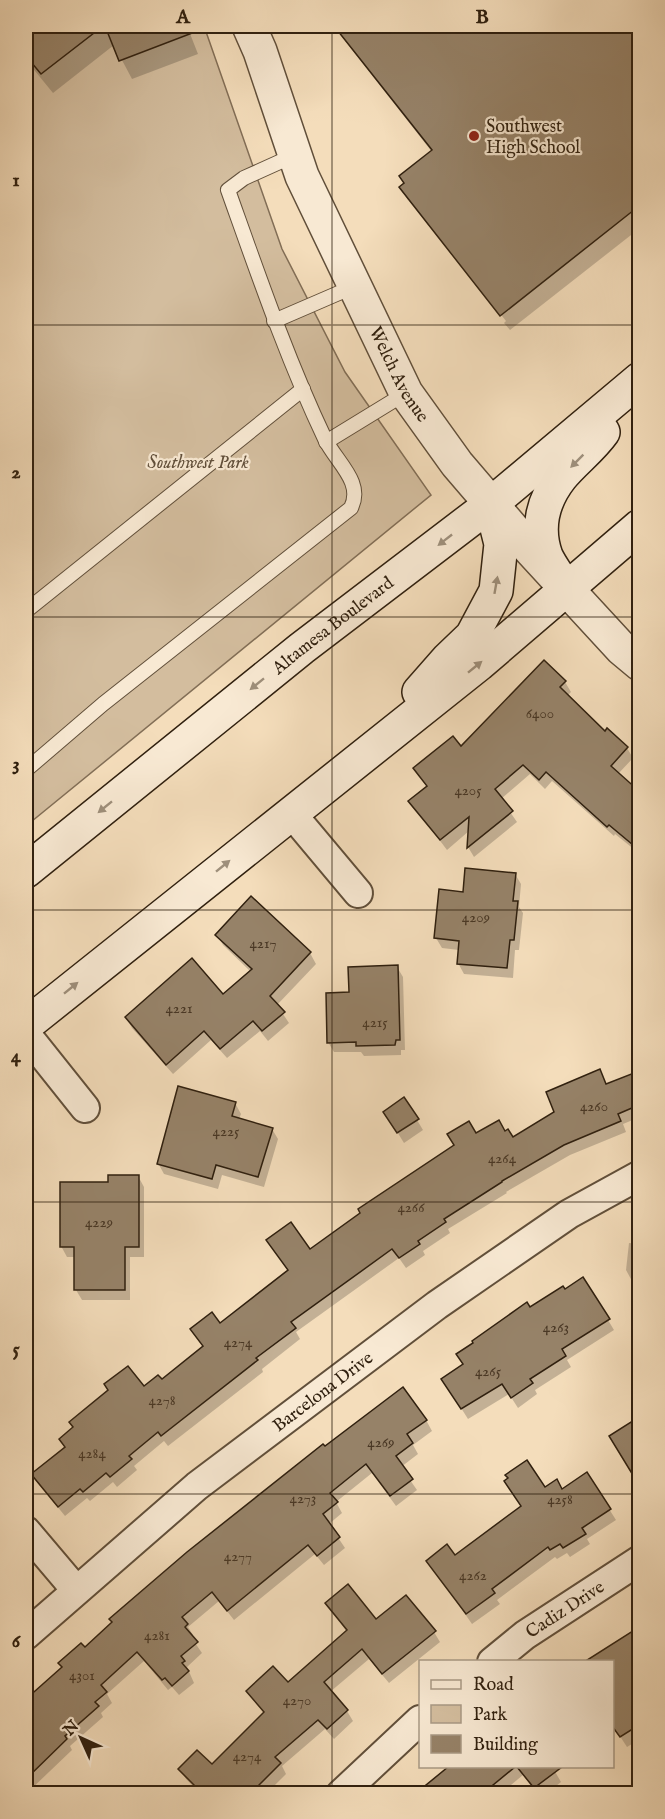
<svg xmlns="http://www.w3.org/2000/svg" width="665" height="1819" font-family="'IM FELL English',serif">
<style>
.green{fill:#d3bd9e;stroke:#826e56;stroke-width:1.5}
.shadow{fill:#0003}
.building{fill:#968268;stroke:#30200f;stroke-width:1.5}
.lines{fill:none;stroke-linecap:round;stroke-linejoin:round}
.service-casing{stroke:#614f3a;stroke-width:16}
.minor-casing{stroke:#614f3a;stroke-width:32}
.tertiary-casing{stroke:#614f3a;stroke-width:36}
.secondary-casing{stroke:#30200f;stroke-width:36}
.service{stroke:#f8e9d3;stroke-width:14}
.minor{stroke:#f8e9d3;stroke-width:28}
.tertiary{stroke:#f8e9d3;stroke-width:33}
.secondary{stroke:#f8e9d3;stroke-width:33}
.oneway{fill:#9e8f7b}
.grid{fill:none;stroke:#30200f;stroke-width:1.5;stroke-opacity:0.55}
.poi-dot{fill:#8f2418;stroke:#f8e9d3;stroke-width:2}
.labels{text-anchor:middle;stroke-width:4.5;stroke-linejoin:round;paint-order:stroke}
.number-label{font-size:15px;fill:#4a3825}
.poi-label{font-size:18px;fill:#30200f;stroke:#f8e9d3;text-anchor:start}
.street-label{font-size:18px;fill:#30200f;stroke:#f8e9d3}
.park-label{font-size:18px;font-style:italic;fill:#614f3a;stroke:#f8e9d3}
.neatline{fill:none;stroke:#30200f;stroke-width:2}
.grid-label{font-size:20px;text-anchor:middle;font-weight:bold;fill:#30200f}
</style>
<rect width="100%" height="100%" fill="#f4ddbb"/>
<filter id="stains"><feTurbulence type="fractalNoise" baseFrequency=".00333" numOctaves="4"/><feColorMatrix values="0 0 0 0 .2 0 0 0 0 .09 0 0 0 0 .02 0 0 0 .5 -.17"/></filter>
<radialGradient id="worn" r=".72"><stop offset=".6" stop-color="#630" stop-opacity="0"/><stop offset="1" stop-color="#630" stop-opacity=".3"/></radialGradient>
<path class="green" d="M26,26H204L282,249L345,372L431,495L26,826Z"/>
<g class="shadow">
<path d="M26,26H187L198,54L132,79L114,45L53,93L26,60Z"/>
<path d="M339,26H640V228L510,330L504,323L506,321L411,200H408L401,188L432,152L346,42L337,27Z"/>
<path d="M565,682L571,692L567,696L605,733L627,748L633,758L618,774L640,793V854L615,834L614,836L552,781L545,789L530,774L501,799L517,822L474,857L468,847L469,831L447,850L410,801L428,787L415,768L461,749Z"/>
<path d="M515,874L521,884L519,907L523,913L519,950H515L513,978L464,974L458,963L459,950L442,948L436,938L464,893Z"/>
<path d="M251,898L310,953L316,964L277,1005L289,1023L268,1041L260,1031L227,1058L211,1040L173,1074L132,1028L126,1018L223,996L251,972L223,945L217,935Z"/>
<path d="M397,967L403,977L405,1050H401V1055L364,1056L361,1052H334L328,1042L350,993Z"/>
<path d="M599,1071L607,1086L640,1072V1117L623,1124L626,1132L570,1155L506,1192L507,1193L448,1229L450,1233L423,1251L425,1255L406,1268L399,1258L296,1332L300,1339L262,1369L263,1372L168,1446L164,1441L134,1466L137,1470L117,1487L113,1482L90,1501L87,1498L65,1516L39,1484L33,1474L65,1448L60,1439L143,1388L162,1381L204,1348L192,1330L220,1325L289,1271L274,1251H310L476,1135L504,1132L513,1139L556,1113Z"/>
<path d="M235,1103L241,1114L239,1119L272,1129L278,1139L264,1187L222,1175L218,1189L164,1174L158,1163Z"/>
<path d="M417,1120L423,1130L404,1143L391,1122Z"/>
<path d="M138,1176L144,1187V1257H130V1300H82L76,1290L75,1257H67L61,1246L109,1183Z"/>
<path d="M629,1243L640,1244V1282L632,1281L626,1270Z"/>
<path d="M608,1320L614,1330L567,1360L571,1367L535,1390L537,1394L518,1408L509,1394L468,1419L449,1389L464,1365Z"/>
<path d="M426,1420L432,1431L413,1445L418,1454L401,1467L417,1490L396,1506L372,1473L336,1502L342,1513L329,1524L345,1548L324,1565L315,1554L234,1620L219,1601L188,1627L193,1635L191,1637L202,1653L187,1667L194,1683L179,1695L172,1687L168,1690L144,1661L107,1694L112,1703L101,1713L103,1717L70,1746L72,1750L26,1794V1697L28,1699L84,1649L325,1448Z"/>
<path d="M630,1425L640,1440V1483L611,1436Z"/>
<path d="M587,1474L616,1520L587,1539L590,1544L570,1557L567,1553L557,1559L555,1557L497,1600L500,1604L472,1624L428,1561L455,1557L544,1489L562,1491Z"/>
<path d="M327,1604L376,1621L434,1632L440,1642L389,1683L369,1659L330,1692L347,1711L353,1721L334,1739L325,1729L282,1766L286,1774L266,1794H201L186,1779L180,1769L212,1766L264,1713L248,1691L288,1684L347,1632Z"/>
<path d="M640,1630V1739L627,1747L612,1724V1662L591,1659Z"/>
<path d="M450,1766H555L553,1768L561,1782L546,1794H537L523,1775L500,1794H417Z"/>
</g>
<g class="building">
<path d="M26,26H103L41,74L26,56Z"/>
<path d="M105,26H208V27L119,61Z"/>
<path d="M334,26H639V206L500,316L399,187L404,183L399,176L432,150Z"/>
<path d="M544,660L566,681L560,687L605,731L607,728L628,747L611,766L639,791V850L609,825L607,827L546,772L539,780L523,765L495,789L513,811L467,848L469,817L440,840L408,801L427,786L413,768L453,736L461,746Z"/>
<path d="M465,868L516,873L513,901H518L514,940H510L507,968L457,964L459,941L434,938L439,889L463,892Z"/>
<path d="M251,896L311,952L270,996L285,1012L262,1031L253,1021L220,1049L204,1031L166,1065L125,1017L192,958L223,994L252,969L215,935Z"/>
<path d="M398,965L400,1040H396L395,1045L356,1046V1042L327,1043L326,993L349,992L348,967Z"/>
<path d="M600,1069L606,1084L639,1071V1105L618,1114L621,1121L564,1145L502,1181V1182L444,1219L446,1222L418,1241L420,1244L399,1258L392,1249L291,1322L296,1328L256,1358L258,1360L161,1436L158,1432L129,1456L132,1459L110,1477L106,1473L83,1492L80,1489L58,1507L31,1474L65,1447L59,1439L73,1427L69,1422L108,1390L104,1384L128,1366L144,1386L158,1375L162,1379L203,1346L190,1329L212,1312L220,1323L288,1270L266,1240L291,1222L310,1249L360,1213L358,1209L454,1145L447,1134L469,1121L476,1133L499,1120L505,1131L508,1129L513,1137L554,1112L546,1092Z"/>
<path d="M178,1086L236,1102L232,1116L273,1128L258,1177L216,1165L212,1179L157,1164Z"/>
<path d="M404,1097L419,1119L397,1133L383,1112Z"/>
<path d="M108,1175H139V1247H125V1290H74V1247H60V1182H108Z"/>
<path d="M583,1277L610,1319L562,1349L566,1356L530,1379L533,1383L511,1398L502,1384L461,1409L441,1379L463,1364L456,1354L473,1343L472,1341L527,1302L530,1307L563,1286L565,1289Z"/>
<path d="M403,1387L427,1420L407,1434L413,1443L396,1456L413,1479L390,1496L366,1464L330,1493L338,1502L323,1514L340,1537L317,1556L308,1545L227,1611L212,1592L182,1617L188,1624L185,1627L198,1642L181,1656L185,1661L182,1663L189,1671L172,1686L165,1678L162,1680L137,1652L101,1685L107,1692L95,1702L99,1706L65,1736L67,1739L26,1779V1699L62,1667L58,1663L81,1643L85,1647L112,1622L109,1619L187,1552L323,1444L325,1446Z"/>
<path d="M631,1422L639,1437V1485L609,1436Z"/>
<path d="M527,1460L545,1487L557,1479L562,1489L587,1472L611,1509L582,1528L586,1534L563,1548L560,1544L550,1550L548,1547L492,1589L495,1593L466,1614L426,1561L447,1544L455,1555L521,1506L504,1481L508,1478L505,1475Z"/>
<path d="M348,1584L376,1619L406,1595L436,1631L382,1674L362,1649L324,1682L348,1710L327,1729L318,1720L275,1757L281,1763L250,1794H203L178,1769L197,1750L212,1764L264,1712L246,1691L273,1666L288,1682L347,1630L325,1603Z"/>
<path d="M639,1627V1725L620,1737L612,1726V1662H584Z"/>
<path d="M448,1767H515L482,1794H415Z"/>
<path d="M517,1767H562L534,1788Z"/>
</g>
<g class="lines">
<g class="service-casing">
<g id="service">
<path d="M274,321L355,286"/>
<path d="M326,442L406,393"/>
<path d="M26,611L303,389"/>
<path d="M26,770L103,704L351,508C364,482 336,462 325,439C287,359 258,274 228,190L244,178L295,155"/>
</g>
</g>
<g class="minor-casing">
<g id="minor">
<path d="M291,813L358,893"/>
<path d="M26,1034L85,1108"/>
<path d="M26,1531L76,1590"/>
<path id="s1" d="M26,1635L197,1486L437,1305L569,1214L640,1175"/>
<path id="s2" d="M492,1662L525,1635L640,1560"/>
<path d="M341,1794L420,1720"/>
</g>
</g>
<g class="tertiary-casing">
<g id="tertiary">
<path id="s3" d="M249,26L260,51L302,176L406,393L457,464L529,548L622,649L640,664"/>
</g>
</g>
<g class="secondary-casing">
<g id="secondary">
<path d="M566,589C560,578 551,567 546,556C536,528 543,500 561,477C574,461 591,449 603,432"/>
<path d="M419,692L448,659L472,636L496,591L501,544L491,504"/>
<path id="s4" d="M26,871L302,648L491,504L640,379"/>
<path d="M26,1025L479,664L640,526"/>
</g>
</g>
<use href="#service" class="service"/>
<use href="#minor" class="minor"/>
<use href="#tertiary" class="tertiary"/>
<use href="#secondary" class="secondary"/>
</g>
<defs><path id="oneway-solid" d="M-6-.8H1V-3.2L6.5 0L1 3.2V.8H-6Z" transform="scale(1.5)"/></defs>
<g class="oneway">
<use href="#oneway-solid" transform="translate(577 461) rotate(135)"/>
<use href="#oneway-solid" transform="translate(445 540) rotate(142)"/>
<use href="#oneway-solid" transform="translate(496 585) rotate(-80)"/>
<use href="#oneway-solid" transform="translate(475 667) rotate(-39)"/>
<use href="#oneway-solid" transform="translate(257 684) rotate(141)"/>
<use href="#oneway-solid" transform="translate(105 807) rotate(141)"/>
<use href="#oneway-solid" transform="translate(223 866) rotate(-39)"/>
<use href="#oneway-solid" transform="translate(71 988) rotate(-39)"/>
</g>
<path class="grid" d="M332,26V1794M26,325H640M26,617H640M26,910H640M26,1202H640M26,1494H640"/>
<circle class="poi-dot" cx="474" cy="136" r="6"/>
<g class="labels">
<g class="number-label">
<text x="540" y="718">6400</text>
<text x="468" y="795">4205</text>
<text x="476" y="922">4209</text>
<text x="263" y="948">4217</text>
<text x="179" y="1013">4221</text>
<text x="375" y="1027">4215</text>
<text x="594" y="1111">4260</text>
<text x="226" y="1136">4225</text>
<text x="502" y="1163">4264</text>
<text x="411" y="1212">4266</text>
<text x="99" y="1227">4229</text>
<text x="556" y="1332">4263</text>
<text x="238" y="1347">4274</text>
<text x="488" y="1376">4265</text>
<text x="162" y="1405">4278</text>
<text x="381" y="1447">4269</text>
<text x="92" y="1458">4284</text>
<text x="303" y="1503">4273</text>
<text x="560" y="1504">4258</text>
<text x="238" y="1561">4277</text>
<text x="473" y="1580">4262</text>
<text x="157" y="1640">4281</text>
<text x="82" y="1680">4301</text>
<text x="297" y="1705">4270</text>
<text x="247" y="1761">4274</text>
</g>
<g class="poi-label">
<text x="486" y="132">Southwest<tspan x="486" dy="21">High School</tspan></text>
</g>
<g class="street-label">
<text dy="6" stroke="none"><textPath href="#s3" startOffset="380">Welch Avenue</textPath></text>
<text dy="6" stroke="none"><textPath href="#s4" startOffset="393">Altamesa Boulevard</textPath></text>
<text dy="6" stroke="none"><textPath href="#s1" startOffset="384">Barcelona Drive</textPath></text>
<text dy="6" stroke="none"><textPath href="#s2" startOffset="90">Cadiz Drive</textPath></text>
</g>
<g class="park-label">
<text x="198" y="468">Southwest Park</text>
</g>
</g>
<rect width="665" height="1819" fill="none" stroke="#f4ddbb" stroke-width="66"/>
<rect x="419" y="1660" width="195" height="108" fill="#f8e9d3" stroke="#a89985" stroke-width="1.5"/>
<rect x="431" y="1680" width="30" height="9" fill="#f8e9d3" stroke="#a89985" stroke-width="1.5"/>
<text x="473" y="1690" font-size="18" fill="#30200f">Road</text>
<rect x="431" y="1705" width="30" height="18" fill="#d3bd9e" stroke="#a89985" stroke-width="1.5"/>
<text x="473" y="1720" font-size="18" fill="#30200f">Park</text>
<rect x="431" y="1735" width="30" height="18" fill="#968268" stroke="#a89985" stroke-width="1.5"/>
<text x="473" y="1750" font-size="18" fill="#30200f">Building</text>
<g transform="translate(81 1738) rotate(315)" stroke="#f8e9d3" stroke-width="4.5" paint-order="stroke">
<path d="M0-4.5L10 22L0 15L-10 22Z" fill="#30200f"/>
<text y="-9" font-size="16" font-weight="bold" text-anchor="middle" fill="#30200f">N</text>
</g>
<rect x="33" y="33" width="599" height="1753" class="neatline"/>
<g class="grid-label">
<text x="183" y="23">A</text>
<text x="482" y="23">B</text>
<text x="16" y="186">1</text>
<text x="16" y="478">2</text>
<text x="16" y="770">3</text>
<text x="16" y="1062">4</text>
<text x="16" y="1355">5</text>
<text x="16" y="1647">6</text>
</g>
<rect width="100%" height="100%" filter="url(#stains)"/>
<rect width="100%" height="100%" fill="url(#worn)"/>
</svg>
